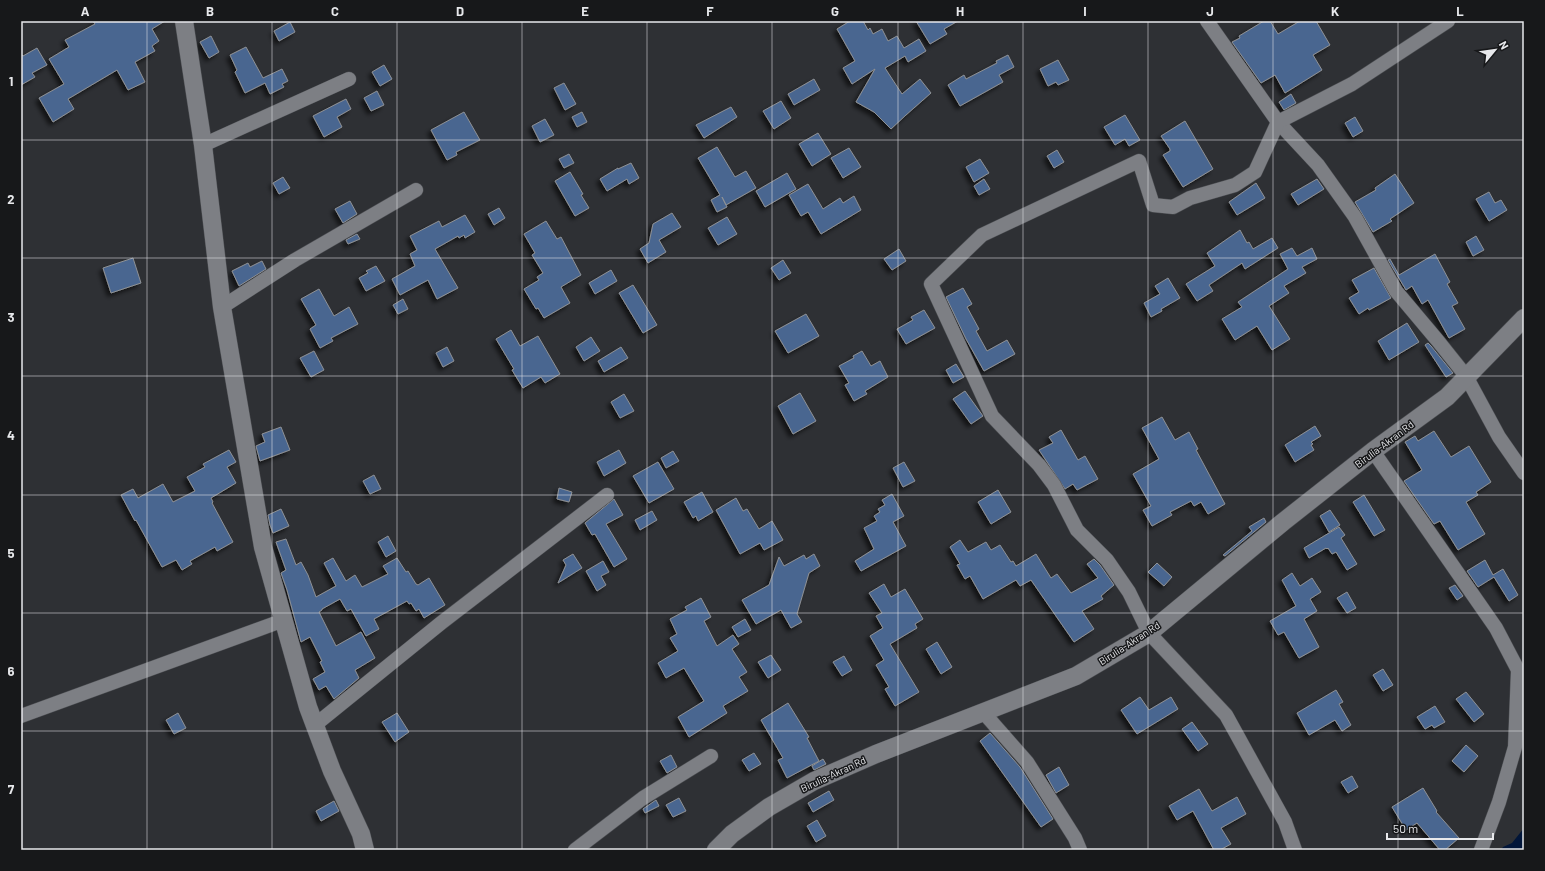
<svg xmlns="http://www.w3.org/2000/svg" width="1545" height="871" font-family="Barlow,sans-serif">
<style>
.water{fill:#011539}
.building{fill:#4a6690;stroke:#8e9195;filter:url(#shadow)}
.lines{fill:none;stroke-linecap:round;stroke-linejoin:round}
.minor-casing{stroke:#4c4e52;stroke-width:15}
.tertiary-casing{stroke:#4c4e52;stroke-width:19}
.minor{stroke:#7d7f84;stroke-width:14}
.tertiary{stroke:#7d7f84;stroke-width:18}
.grid{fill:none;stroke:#e7e8eb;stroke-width:1;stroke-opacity:0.55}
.labels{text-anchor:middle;stroke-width:3;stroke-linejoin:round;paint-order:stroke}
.street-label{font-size:10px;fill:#e7e8eb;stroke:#17181a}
.neatline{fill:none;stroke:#e7e8eb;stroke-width:1.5}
.grid-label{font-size:13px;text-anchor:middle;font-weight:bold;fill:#e7e8eb}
</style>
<defs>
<filter id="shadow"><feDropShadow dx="-3.5" dy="3.5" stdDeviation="2" flood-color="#0009"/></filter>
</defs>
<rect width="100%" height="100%" fill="#2e3034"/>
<path class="water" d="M1524,828V850H1501L1503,847L1512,843Z"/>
<g class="building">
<path d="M93,21H165L152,29L159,41L152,46L155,51L135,62L145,82L128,90L117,70L68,99L74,109L53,122L39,98L64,84L49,59L69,47L65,40L95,24Z"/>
<path d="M850,21H863L868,30L870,28L873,34L882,29L888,41L897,36L904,48L919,39L926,51L908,62L905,56L885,68L902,94L920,79L931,93L906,115L891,129L874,112L856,102L875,69L852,84L843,68L855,61L837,29Z"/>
<path d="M916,21H958L944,29L947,34L930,44Z"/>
<path d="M1264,21H1270L1278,34L1300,21H1316L1330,45L1313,55L1322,70L1285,93L1275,75L1261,83L1232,42L1240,38L1239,36Z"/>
<path d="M290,22L295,32L279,41L274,31Z"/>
<path d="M211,36L219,52L209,58L200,42Z"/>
<path d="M246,47L263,78L282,69L288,81L282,84L284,87L270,94L265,83L245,93L235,72L237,70L230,55Z"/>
<path d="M37,48L47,65L32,73L35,77L21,85V54L23,56Z"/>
<path d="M1008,55L1014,67L999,75L1003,82L960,106L948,85L964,75L966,79L997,63L996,61Z"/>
<path d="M1058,60L1069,80L1058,85L1056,82L1048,86L1040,69Z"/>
<path d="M384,65L392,79L380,86L372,72Z"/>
<path d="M814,79L820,90L794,105L788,94Z"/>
<path d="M564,83L576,104L565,110L554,88Z"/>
<path d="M377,91L384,105L371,111L364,98Z"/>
<path d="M1291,94L1296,103L1284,110L1279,102Z"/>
<path d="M346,99L351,109L337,117L342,127L324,137L313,116Z"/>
<path d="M781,101L791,118L774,129L763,111Z"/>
<path d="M731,107L737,117L704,138L696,125Z"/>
<path d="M464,112L480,140L456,152L457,155L447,160L431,130Z"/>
<path d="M582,112L587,122L577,127L572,117Z"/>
<path d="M1125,115L1140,140L1129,146L1125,139L1115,145L1104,127Z"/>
<path d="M1355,117L1363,131L1353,137L1345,123Z"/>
<path d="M545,119L554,135L540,142L532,126Z"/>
<path d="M1185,121L1213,169L1183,187L1163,155L1170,151V149L1161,136Z"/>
<path d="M818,133L831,154L812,166L799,144Z"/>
<path d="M717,147L735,177L746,171L756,188L726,205L722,197L727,207L717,212L711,200L720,195L698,158Z"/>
<path d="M849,148L861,167L843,178L831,158Z"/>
<path d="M1057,150L1064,162L1054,168L1047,156Z"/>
<path d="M569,154L574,163L564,168L559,159Z"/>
<path d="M980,159L989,173L974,182L966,167Z"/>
<path d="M631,163L639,178L629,184L627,179L607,191L600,179L618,168V169Z"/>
<path d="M570,172L583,194L581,195L589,208L575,216L555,181Z"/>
<path d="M787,173L796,189L765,207L756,191Z"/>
<path d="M1395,174L1414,203L1390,219L1392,221L1373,232L1355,202L1376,190L1375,188Z"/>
<path d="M283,177L290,188L279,194L273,183Z"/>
<path d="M984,179L990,189L979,195L974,186Z"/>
<path d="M1317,179L1324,189L1298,205L1291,194Z"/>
<path d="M1256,183L1265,198L1237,215L1229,202Z"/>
<path d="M808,184L823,209L840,198L843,203L854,196L861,210L821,234L808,212L801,216L789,195Z"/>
<path d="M1489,192L1495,203L1501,200L1507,210L1489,221L1476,199Z"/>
<path d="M350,201L357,214L343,223L335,209Z"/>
<path d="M499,208L505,218L494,225L488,214Z"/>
<path d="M672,213L681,227L659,240L666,252L648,263L640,249L649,243L653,224Z"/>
<path d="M465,215L475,232L465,238L464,235L459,238L458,236L435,249L458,288L437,299L428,280L400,295L392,279L415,266L410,254L417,250L410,236L439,221L442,227Z"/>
<path d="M727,217L737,234L718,245L708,228Z"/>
<path d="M546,221L557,239L561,237L581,275L561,287L570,303L544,318L538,308L536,309L524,289L539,280L537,277L543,273L532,255L535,253L524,234Z"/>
<path d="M1240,230L1247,243L1249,242L1253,249L1272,238L1278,248L1245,269L1242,263L1209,285L1213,291L1197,301L1186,284L1215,266L1207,253Z"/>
<path d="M357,234L360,239L348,244L346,240Z"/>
<path d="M1476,236L1484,250L1473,256L1466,242Z"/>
<path d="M1292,248L1297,256L1312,248L1317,259L1302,267L1306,273L1284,286L1289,293L1269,306L1290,339L1272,350L1257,326L1235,340L1222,319L1242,307L1238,302L1288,269L1280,254Z"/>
<path d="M899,249L906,261L892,270L884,259Z"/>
<path d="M1435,254L1450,282L1447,284L1458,303L1452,306L1465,329L1449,338L1428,300L1422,304L1412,286L1406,290L1388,260L1390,259L1399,275Z"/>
<path d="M133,258L141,283L111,293L103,268Z"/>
<path d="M783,260L791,273L779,280L771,268Z"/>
<path d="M262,261L266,269L239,286L232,271L248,263L250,267Z"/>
<path d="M376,266L385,281L366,291L359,278L368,273L366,271Z"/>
<path d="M1374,268L1391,298L1369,310L1368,308L1359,314L1349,298L1359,292L1352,280Z"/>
<path d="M611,270L617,281L595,294L589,283Z"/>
<path d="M1168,278L1180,298L1161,309L1162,311L1151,317L1144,303L1160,294L1155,286Z"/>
<path d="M633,285L657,325L643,333L619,293Z"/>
<path d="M963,288L972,304L967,307L979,329L976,331L987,351L1007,340L1015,354L984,371L966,339L946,297Z"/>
<path d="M319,289L334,316L349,307L358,324L331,338L333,341L320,348L310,329L316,325L301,299Z"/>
<path d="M403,299L408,309L398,314L393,305Z"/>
<path d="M924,310L935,328L906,344L897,329L913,320L911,317Z"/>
<path d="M806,314L819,336L788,353L775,331Z"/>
<path d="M1407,323L1419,342L1389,360L1378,341Z"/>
<path d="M511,330L520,346L538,336L560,374L545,383L541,377L523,388L512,370L514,369L496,339Z"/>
<path d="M591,337L600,351L584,361L576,347Z"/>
<path d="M1428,343L1431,346L1453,373L1446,377L1425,345Z"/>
<path d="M447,347L454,361L443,367L436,353Z"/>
<path d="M621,347L628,358L604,372L598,361Z"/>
<path d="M314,351L324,370L311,377L300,358Z"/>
<path d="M862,351L871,366L880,361L888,377L865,391L867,394L854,401L845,385L849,383L839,366L854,358L853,356Z"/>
<path d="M956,364L964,377L953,383L946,370Z"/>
<path d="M965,391L983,416L971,424L953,399Z"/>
<path d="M800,393L816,421L793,434L778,406Z"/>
<path d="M624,394L634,411L620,418L611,402Z"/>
<path d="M1162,417L1175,440L1189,432L1198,449L1196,450L1225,504L1208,514L1201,502L1194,506L1191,501L1170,512L1172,515L1152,526L1143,510L1151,506L1133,474L1159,459L1142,428Z"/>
<path d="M1315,426L1321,436L1311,442L1313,444L1311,445L1314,450L1295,462L1285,445Z"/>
<path d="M281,427L290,450L260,461L256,446L265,442L262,434Z"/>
<path d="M1061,430L1078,460L1085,456L1098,479L1077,490L1073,484L1065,489L1039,450L1053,443L1049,437Z"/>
<path d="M1434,431L1451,457L1469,446L1491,482L1476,492L1478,495L1466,502L1485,534L1458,550L1440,521L1434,524L1404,481L1422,470L1405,442L1415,436L1418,441Z"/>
<path d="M229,450L236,462L227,467L236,483L211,498L213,502L212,503L233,542L217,551L215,547L190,561L192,564L182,570L176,560L162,567L136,520L135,521L121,495L133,489L138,498L163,484L173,502L195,491L187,477L205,467L203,464Z"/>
<path d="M619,450L626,463L604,476L597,462Z"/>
<path d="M673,451L679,461L666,468L661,458Z"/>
<path d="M658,462L674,489L649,503L633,476Z"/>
<path d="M904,462L915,481L903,487L893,468Z"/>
<path d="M374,475L381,489L370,494L363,481Z"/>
<path d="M559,488L572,492L569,502L557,499Z"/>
<path d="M998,490L1011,512L991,524L978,502Z"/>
<path d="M702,492L713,512L698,521L696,516L693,518L684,502Z"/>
<path d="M892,494L904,516L893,522L906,546L861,571L855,561L874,549L864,528L877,521L874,516L880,512L878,509L885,505L882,500Z"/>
<path d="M1364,495L1385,530L1374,536L1353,502Z"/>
<path d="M736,498L743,511L747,509L759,529L772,521L783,540L764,550L760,543L740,554L716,510Z"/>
<path d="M614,499L623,515L606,524L627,559L614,567L595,534L592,535L585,523Z"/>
<path d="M281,509L289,526L273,533L270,525L268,515Z"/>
<path d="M1330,510L1340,525L1329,532L1320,516Z"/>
<path d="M652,511L657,520L640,530L635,520Z"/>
<path d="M1264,518L1266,522L1225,556L1223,555L1252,531L1249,527Z"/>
<path d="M1339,527L1345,535L1341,538L1357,564L1347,570L1336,552L1332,554L1328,548L1327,549L1326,548L1309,558L1304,548Z"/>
<path d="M388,536L396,551L386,557L378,542Z"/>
<path d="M286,539L296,565L301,562L308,575L316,597L336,586L324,563L333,558L346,581L355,575L362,587L388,574L383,566L397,558L406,572L408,571L416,584L418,585L429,578L445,605L424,618L419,609L416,611L411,603L409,604L407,601L374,619L379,629L366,636L351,609L347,611L340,599L322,609V610L319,612L336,646L361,632L375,658L355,670L359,678L334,699L326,686L319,690L313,679L325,672L320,662L322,661L310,637L301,642L287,590L281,573L286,570L276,542Z"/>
<path d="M960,540L968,552L986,542L991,550L1000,545L1011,562L1013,561L1016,566L1036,554L1051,578L1057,574L1071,593L1098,578L1087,564L1094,559L1100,565L1114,585L1101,596L1103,599L1082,611L1094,629L1074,642L1031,580L1020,586L1016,580L983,599L970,576L965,579L957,565L960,564L950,547Z"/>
<path d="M573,554L582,568L558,583L566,565L563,560Z"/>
<path d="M814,554L820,566L809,573L797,614L802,622L791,628L781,610L756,624L742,600L769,585L779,557L784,566L804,555L806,559Z"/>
<path d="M1485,560L1493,575L1503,569L1518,595L1509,601L1494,577L1478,587L1467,571Z"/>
<path d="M603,561L609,572L601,576L606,585L597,591L586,571Z"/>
<path d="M1157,563L1172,577L1164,586L1148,572Z"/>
<path d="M1292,573L1300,586L1312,578L1321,592L1310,599L1317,611L1304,619L1319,647L1299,658L1284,632L1278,635L1270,621L1296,606L1282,580Z"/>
<path d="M884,584L891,597L905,589L923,619L915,624L917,628L890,644L919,692L895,706L885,689L889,687L876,665L884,660L870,636L883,628L876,616L882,613L869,593Z"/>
<path d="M1455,585L1463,596L1457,600L1449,588Z"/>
<path d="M1347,592L1356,608L1347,613L1337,598Z"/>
<path d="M701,598L711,617L704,621L717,646L733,635L739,644L732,649L747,672L739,677L748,691L723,706L727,713L689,737L678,717L704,701L684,668L666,678L658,663L678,651L670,638L677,634L670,619L687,610L685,607Z"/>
<path d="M745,619L751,630L738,637L732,627Z"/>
<path d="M937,642L952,667L941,674L926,649Z"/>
<path d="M771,655L781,670L768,678L758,662Z"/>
<path d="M844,656L852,670L842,676L833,662Z"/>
<path d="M1383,669L1393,685L1383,691L1373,675Z"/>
<path d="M1336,690L1343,702L1339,704L1351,725L1342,731L1335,720L1309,735L1297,713Z"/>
<path d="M1466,692L1484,714L1474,722L1456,699Z"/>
<path d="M1140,697L1149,710L1171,697L1178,709L1137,734L1121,710Z"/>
<path d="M788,703L809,737L807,738L819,761L787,778L778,760L783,758L761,720Z"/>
<path d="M1435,706L1445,722L1434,728L1432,725L1425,729L1417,717Z"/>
<path d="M178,713L186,728L174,734L166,720Z"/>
<path d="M397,713L409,732L395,742L382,722Z"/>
<path d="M1192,722L1208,744L1198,751L1182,729Z"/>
<path d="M990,733L1020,767L1053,819L1041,827L980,741Z"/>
<path d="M1466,745L1478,756L1464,772L1452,761Z"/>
<path d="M754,753L761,764L749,771L742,760Z"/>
<path d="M671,755L677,767L667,773L660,761Z"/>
<path d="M823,759L826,764L814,770L812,766Z"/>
<path d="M1059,767L1069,785L1056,793L1046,775Z"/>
<path d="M1352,776L1358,787L1348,793L1341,782Z"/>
<path d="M1423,788L1437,811L1436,812L1459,838L1445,850H1440L1417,823L1406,830L1392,807Z"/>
<path d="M1199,789L1212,811L1237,797L1246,814L1221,828L1231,844L1220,850H1214L1193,811L1177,820L1169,806Z"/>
<path d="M829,791L834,800L813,812L808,803Z"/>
<path d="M679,798L686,811L673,817L666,805Z"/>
<path d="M656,800L659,806L645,813L643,809Z"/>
<path d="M334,801L339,811L321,821L316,811Z"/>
<path d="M817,820L826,836L816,842L807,826Z"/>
</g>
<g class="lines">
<g class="minor-casing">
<g id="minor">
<path d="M1207,21L1278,122L1318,165L1355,217L1396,291L1438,341L1466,376L1499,437L1524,473"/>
<path d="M203,145L349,79"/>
<path d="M222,307L295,260L416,190"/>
<path d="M1373,451L1496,628L1518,670L1515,747L1499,802L1481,850"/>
<path d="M983,712L1027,762L1075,838L1080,850"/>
<path d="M21,716L284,620"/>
<path d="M315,725L441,623L607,495"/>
<path d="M575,850L643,798L711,756"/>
<path d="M1295,850L1285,822L1226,715L1149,633L1129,592L1107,560L1077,530L1054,485L1039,465L992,416L931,284L982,235L1139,161L1153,205L1173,207L1190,198L1235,185L1255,172L1278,122L1352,84L1448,21"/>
</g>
</g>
<g class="tertiary-casing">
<g id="tertiary">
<path d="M184,21L203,145L222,307L263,547L308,707L332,771L361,834L365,850"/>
<path d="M716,850L732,834L769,807L814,781L876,754L1076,676L1149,633L1283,522L1373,451L1447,397L1524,318"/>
</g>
</g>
<use href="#minor" class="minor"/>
<use href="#tertiary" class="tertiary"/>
</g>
<path class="grid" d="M147,21V850M272,21V850M397,21V850M522,21V850M647,21V850M772,21V850M898,21V850M1023,21V850M1148,21V850M1273,21V850M1398,21V850M21,140H1524M21,258H1524M21,376H1524M21,495H1524M21,613H1524M21,731H1524"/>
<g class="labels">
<g class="street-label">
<text transform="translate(1384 444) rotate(-37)" y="4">Birulia-Akran Rd</text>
<text transform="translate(1129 643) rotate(-33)" y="4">Birulia-Akran Rd</text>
<text transform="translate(833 774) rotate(-25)" y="4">Birulia-Akran Rd</text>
</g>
</g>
<rect width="1545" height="871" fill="none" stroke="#17181a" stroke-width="44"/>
<g transform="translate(1495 50) rotate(61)" stroke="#17181a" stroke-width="3" paint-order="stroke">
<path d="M0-3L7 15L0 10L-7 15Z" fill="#e7e8eb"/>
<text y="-6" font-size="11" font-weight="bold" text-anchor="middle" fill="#e7e8eb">N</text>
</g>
<path d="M1387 833v6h106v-6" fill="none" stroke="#e7e8eb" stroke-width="2"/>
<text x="1393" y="833" font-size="12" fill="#e7e8eb" stroke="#17181a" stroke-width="3" paint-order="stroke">50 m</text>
<rect x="22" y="22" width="1501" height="827" class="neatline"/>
<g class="grid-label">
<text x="85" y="16">A</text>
<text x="210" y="16">B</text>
<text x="335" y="16">C</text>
<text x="460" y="16">D</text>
<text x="585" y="16">E</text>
<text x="710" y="16">F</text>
<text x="835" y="16">G</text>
<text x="960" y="16">H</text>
<text x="1085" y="16">I</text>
<text x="1210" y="16">J</text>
<text x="1335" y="16">K</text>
<text x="1460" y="16">L</text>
<text x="11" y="86">1</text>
<text x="11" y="204">2</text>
<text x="11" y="322">3</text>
<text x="11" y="440">4</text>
<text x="11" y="558">5</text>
<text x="11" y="676">6</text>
<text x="11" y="794">7</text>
</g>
</svg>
